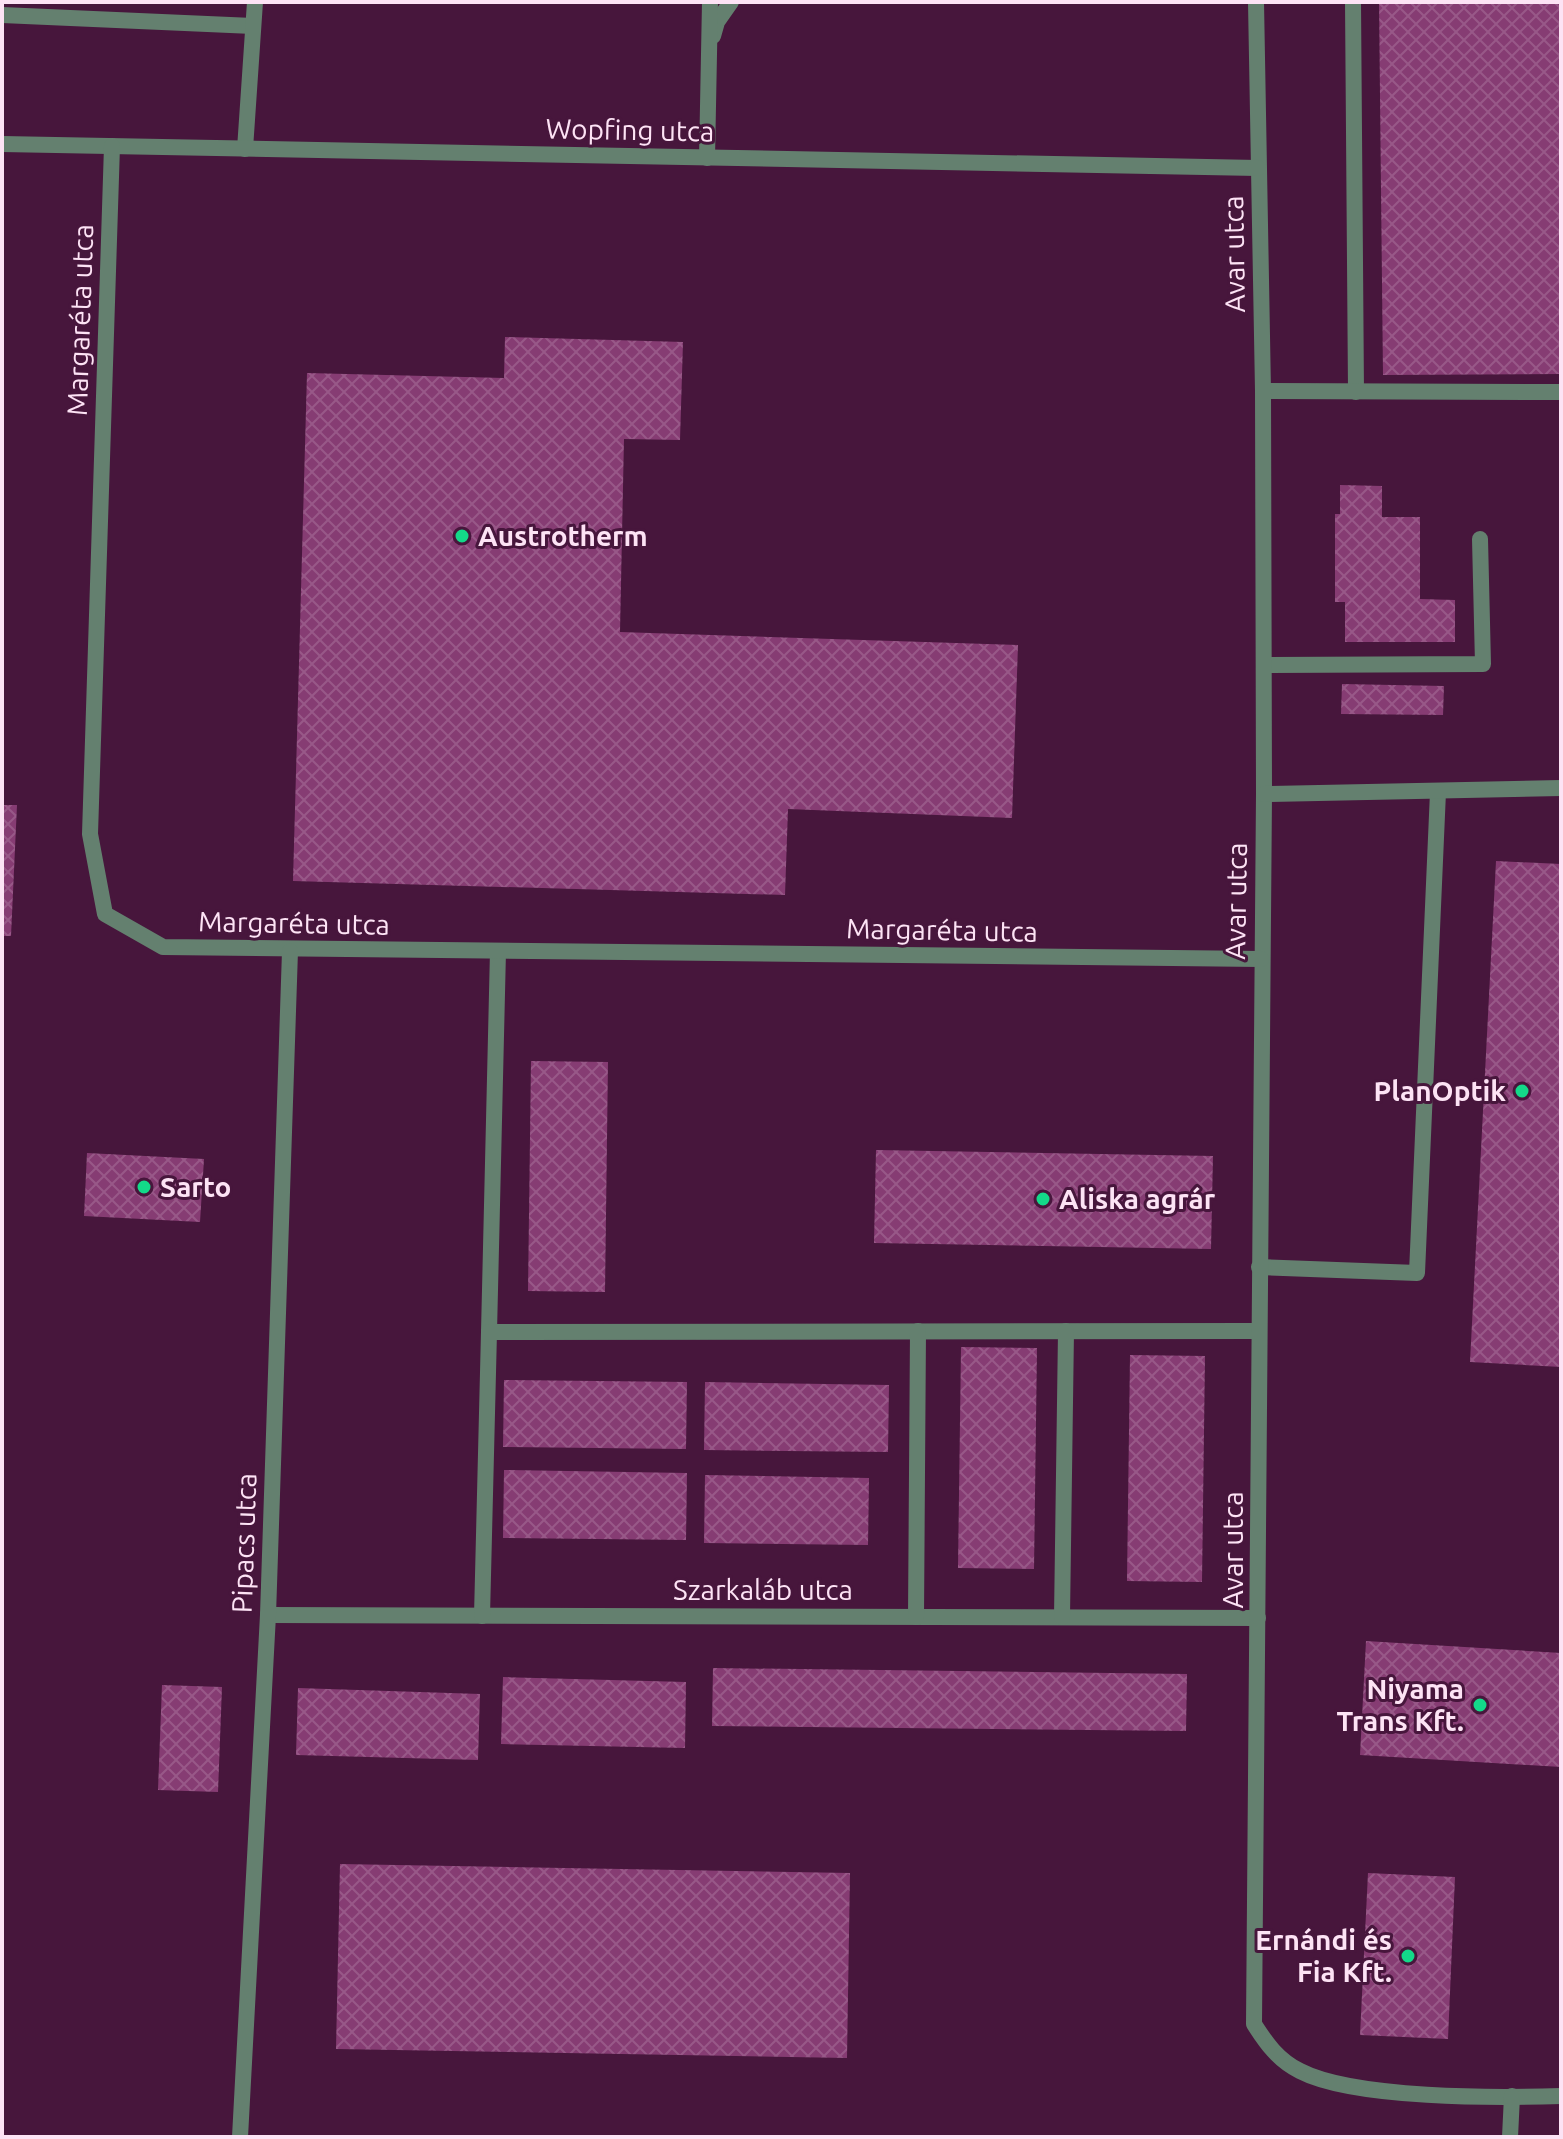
<svg xmlns="http://www.w3.org/2000/svg" width="1563" height="2139" font-family="Ubuntu,sans-serif">
<style>
.building{fill:url(#building-cross-hatch)}
.lines{fill:none;stroke-linecap:round;stroke-linejoin:round}
.service{stroke:#64806f;stroke-width:16}
.minor{stroke:#64806f;stroke-width:16}
.poi-dot{fill:#13d989;stroke:#47163c;stroke-width:3}
.labels{text-anchor:middle;stroke-width:6;stroke-linejoin:round;paint-order:stroke}
.street-label{font-size:28px;fill:#fde3f5;stroke:#47163c}
.poi-label{font-size:28px;font-weight:bold;fill:#fde3f5;stroke:#47163c;text-anchor:start}
</style>
<defs>
<pattern id="building-cross-hatch" width="8" height="8" patternUnits="userSpaceOnUse" patternTransform="scale(2)"><rect width="8" height="8" fill="#863c73"/><path d="M0 0l8 8M0 8l8-8" fill="none" stroke="#985888"/></pattern>
</defs>
<rect width="100%" height="100%" fill="#47163c"/>
<g class="building">
<path d="M1379,2H1561V374L1383,375Z"/>
<path d="M505,337L683,342L680,440L624,439L620,632L1018,645L1012,818L788,809L785,895L293,881L307,373L504,378Z"/>
<path d="M1340,485L1382,486V517H1420V599L1455,600V642H1345V602H1335V514H1340Z"/>
<path d="M1342,684L1444,686L1443,715L1341,714Z"/>
<path d="M2,805H17L11,936H2Z"/>
<path d="M1496,861L1561,864V1367L1470,1362Z"/>
<path d="M531,1061L608,1062L605,1292L528,1291Z"/>
<path d="M876,1150L1213,1156L1211,1249L874,1243Z"/>
<path d="M87,1153L204,1159L200,1222L84,1216Z"/>
<path d="M961,1347L1037,1348L1034,1569L958,1568Z"/>
<path d="M1130,1355L1205,1356L1202,1582L1127,1581Z"/>
<path d="M504,1380L687,1382L686,1449L503,1447Z"/>
<path d="M705,1382L889,1385L888,1452L704,1450Z"/>
<path d="M504,1470L687,1473L686,1540L503,1538Z"/>
<path d="M705,1475L869,1478L868,1545L704,1543Z"/>
<path d="M1366,1641L1561,1653V1767L1360,1755Z"/>
<path d="M713,1668L1187,1674L1186,1731L712,1726Z"/>
<path d="M503,1677L686,1682L685,1748L501,1744Z"/>
<path d="M162,1685L222,1687L218,1792L158,1790Z"/>
<path d="M298,1688L480,1694L478,1760L296,1755Z"/>
<path d="M340,1864L850,1873L847,2058L336,2049Z"/>
<path d="M1368,1873L1455,1877L1448,2039L1360,2035Z"/>
</g>
<g class="lines">
<g class="service">
<path d="M1353,2L1356,392"/>
<path d="M2,15L253,26"/>
<path d="M713,36L717,22L731,2"/>
<path d="M245,149L255,2"/>
<path d="M707,158L710,2"/>
<path d="M1263,391L1561,392"/>
<path d="M1264,665L1483,664L1480,539"/>
<path d="M1259,1267L1417,1273L1438,792"/>
<path d="M489,1332L498,951"/>
<path d="M268,1615L1258,1618"/>
<path d="M482,1616L489,1332L1259,1331"/>
<path d="M916,1617L918,1331"/>
<path d="M1062,1617L1066,1331"/>
</g>
<g class="minor">
<path d="M1256,2L1263,391L1264,794L1254,2024C1266,2043 1278,2060 1300,2071C1354,2099 1498,2098 1561,2096"/>
<path d="M2,144L1258,168"/>
<path d="M112,146L90,834L105,914L163,947L1261,959"/>
<path d="M1264,794L1561,788"/>
<path d="M240,2137L268,1615L290,951"/>
<path d="M1510,2137L1512,2096"/>
</g>
</g>
<g class="poi-dot">
<circle cx="462" cy="536" r="8"/>
<circle cx="1522" cy="1091" r="8"/>
<circle cx="144" cy="1187" r="8"/>
<circle cx="1043" cy="1199" r="8"/>
<circle cx="1480" cy="1705" r="8"/>
<circle cx="1408" cy="1956" r="8"/>
</g>
<g class="labels">
<g class="street-label">
<text transform="translate(630 130) rotate(1)" y="10">Wopfing utca</text>
<text transform="translate(1234 254) rotate(-91)" y="10">Avar utca</text>
<text transform="translate(80 320) rotate(-88)" y="10">Margaréta utca</text>
<text transform="translate(1236 901) rotate(-89)" y="10">Avar utca</text>
<text transform="translate(294 923) rotate(1)" y="10">Margaréta utca</text>
<text transform="translate(942 930) rotate(1)" y="10">Margaréta utca</text>
<text transform="translate(244 1543) rotate(-88)" y="10">Pipacs utca</text>
<text transform="translate(1233 1550) rotate(-90)" y="10">Avar utca</text>
<text x="763" y="1600">Szarkaláb utca</text>
</g>
<g class="poi-label">
<text x="478" y="546">Austrotherm</text>
<text x="1506" y="1101" text-anchor="end">PlanOptik</text>
<text x="160" y="1197">Sarto</text>
<text x="1059" y="1209">Aliska agrár</text>
<text x="1464" y="1699" text-anchor="end">Niyama<tspan x="1464" dy="32">Trans Kft.</tspan></text>
<text x="1392" y="1950" text-anchor="end">Ernándi és<tspan x="1392" dy="32">Fia Kft.</tspan></text>
</g>
</g>
<rect width="1563" height="2139" fill="none" stroke="#fde3f5" stroke-width="8"/>
</svg>
